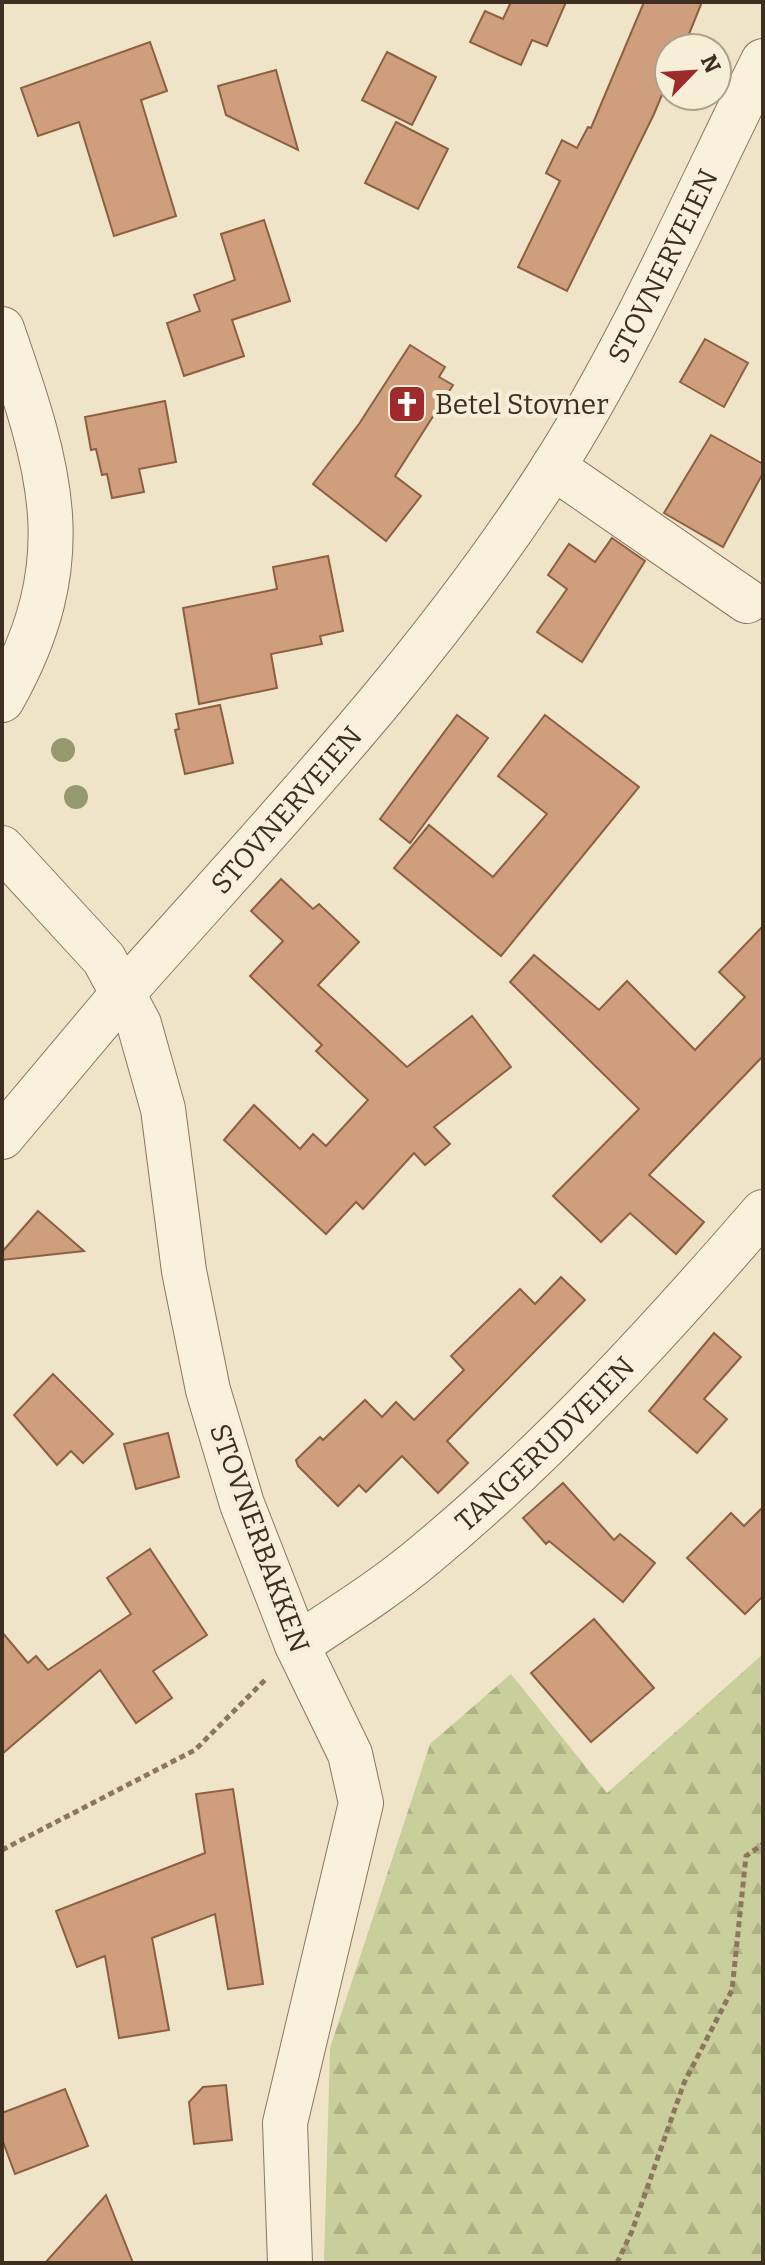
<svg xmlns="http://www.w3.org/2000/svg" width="765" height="2265" font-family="Bitter,serif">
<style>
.forest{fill:url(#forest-firs)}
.building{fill:#cf9f7d;stroke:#8d5f41;stroke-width:2}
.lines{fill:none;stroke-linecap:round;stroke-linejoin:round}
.minor-casing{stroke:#8d765c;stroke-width:46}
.tertiary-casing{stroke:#8d765c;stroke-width:46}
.path{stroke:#8d765c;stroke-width:5;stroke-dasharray:6 4;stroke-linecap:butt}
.minor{stroke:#faf1dc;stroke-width:44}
.tertiary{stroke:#faf1dc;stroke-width:44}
.tree{fill:#96986f}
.labels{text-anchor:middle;stroke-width:8;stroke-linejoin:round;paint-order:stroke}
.street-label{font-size:28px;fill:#3d2e20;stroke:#f7eed8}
.poi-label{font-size:28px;fill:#3d2e20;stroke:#f7eed8;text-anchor:start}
</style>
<defs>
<pattern id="forest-firs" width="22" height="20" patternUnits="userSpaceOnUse" patternTransform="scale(2)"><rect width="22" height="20" fill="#c9cf9b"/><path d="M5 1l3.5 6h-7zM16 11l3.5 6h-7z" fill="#aeb285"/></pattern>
</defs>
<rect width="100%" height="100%" fill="#f0e4c8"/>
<path class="forest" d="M763,1654V2263H324L330,2048L430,1744L511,1674L607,1793Z"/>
<g class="building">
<path d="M511,2H566L547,46L532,40L521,65L470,42L485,11L503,19Z"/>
<path d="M644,2H702L685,44L682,48H669V78L654,114L567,291L518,267L560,181L546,173L562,140L577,148L588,127L591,128Z"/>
<path d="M150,42L167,91L141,100L176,216L114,236L79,122L38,136L21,88Z"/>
<path d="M387,52L436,77L412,125L362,100Z"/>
<path d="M276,70L283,96L298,150L226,115L218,86Z"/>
<path d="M396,122L448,149L418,209L365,183Z"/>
<path d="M264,220L290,301L232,320L244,356L184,376L167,323L200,311L194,295L235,280L221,234Z"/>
<path d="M705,339L748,363L724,407L680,382Z"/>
<path d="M410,345L445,367L439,377L453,385L395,476L421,496L386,541L313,484L359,424Z"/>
<path d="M165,401L176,462L139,469L144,492L112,498L107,474L102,475L96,449L91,450L85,417Z"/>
<path d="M711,435L763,464V473L723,547L664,513Z"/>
<path d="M612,538L645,561L582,662L537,632L567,589L548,575L569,544L595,562Z"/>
<path d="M328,556L343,631L320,636L322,644L271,654L277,688L199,704L183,608L277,589L273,567Z"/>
<path d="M220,705L233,763L185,774L175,730L179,729L176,714Z"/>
<path d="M457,715L488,738L410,843L380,819Z"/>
<path d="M545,715L639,787L501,956L394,868L429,825L493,877L547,814L498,776Z"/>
<path d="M281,879L313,909L319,904L359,942L318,985L407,1067L472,1016L511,1067L434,1127L450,1144L425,1165L414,1153L363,1209L356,1202L326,1234L224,1140L254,1105L300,1149L313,1134L326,1146L368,1100L316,1051L322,1045L250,976L283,941L251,911Z"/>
<path d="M763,926V1056L649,1175L704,1222L676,1254L630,1213L601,1242L553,1196L639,1109L510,982L534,955L599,1010L627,981L695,1050L745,997L719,972Z"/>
<path d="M38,1211L84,1251L2,1260V1252Z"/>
<path d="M561,1277L585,1300L447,1441L468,1463L438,1493L402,1456L366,1492L359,1485L338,1506L298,1466L296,1460L320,1437L323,1440L365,1400L382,1417L396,1402L414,1420L464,1370L451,1356L520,1289L535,1304Z"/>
<path d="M714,1333L741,1357L704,1399L727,1419L697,1453L649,1411Z"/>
<path d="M53,1374L113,1434L83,1463L71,1451L57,1465L14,1415Z"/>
<path d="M168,1433L179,1477L136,1489L124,1444Z"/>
<path d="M563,1483L614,1540L620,1534L655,1563L623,1602L549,1541L546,1544L523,1518Z"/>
<path d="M763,1507V1596L745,1614L687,1558L731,1513L744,1526Z"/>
<path d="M150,1549L207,1635L153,1671L172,1698L136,1723L100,1670L2,1754V1632L28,1663L36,1656L48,1670L131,1614L107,1578Z"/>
<path d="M594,1619L654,1688L591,1742L531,1673Z"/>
<path d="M233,1789L263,1984L228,1989L215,1914L152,1938L169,2030L119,2038L105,1956L77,1967L56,1911L205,1853L196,1794Z"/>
<path d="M226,2085L232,2140L194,2144L189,2102L203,2087Z"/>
<path d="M65,2089L88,2146L15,2174L2,2139V2113Z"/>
<path d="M106,2195L133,2263H45Z"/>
</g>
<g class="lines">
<g class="minor-casing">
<g id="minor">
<path d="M2,329C51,471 81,560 2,700"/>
<path d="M553,467L747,601"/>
<path id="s1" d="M124,992C274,823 430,660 552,469C634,340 695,197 763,61"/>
<path d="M290,2263L285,2123L361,1803L350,1754L297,1645"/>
</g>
</g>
<g class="tertiary-casing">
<g id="tertiary">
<path id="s2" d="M2,848L104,959L139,1024L163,1109L184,1271L208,1390L242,1504L297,1645C341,1616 386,1588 426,1554C550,1451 658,1333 763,1212"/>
<path d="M2,1137L124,992"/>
</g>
</g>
<g class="path">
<path d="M2,1850L195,1750L267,1678"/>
<path d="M617,2263L632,2231L684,2083L732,1990L746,1856L763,1844"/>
</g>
<use href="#minor" class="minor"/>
<use href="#tertiary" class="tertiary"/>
</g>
<g class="tree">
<circle cx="63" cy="750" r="12"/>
<circle cx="76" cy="797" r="12"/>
</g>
<defs>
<g id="church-square" transform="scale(2)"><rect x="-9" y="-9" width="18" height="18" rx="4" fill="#9e2a2b" stroke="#f7eed8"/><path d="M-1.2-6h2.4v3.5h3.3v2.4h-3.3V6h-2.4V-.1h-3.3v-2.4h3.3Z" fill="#fff"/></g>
</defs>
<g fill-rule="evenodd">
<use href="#church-square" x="407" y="404"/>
</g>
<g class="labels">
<g class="street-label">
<text dy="10" stroke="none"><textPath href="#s1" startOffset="908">STOVNERVEIEN</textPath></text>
<text dy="10" stroke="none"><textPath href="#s1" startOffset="244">STOVNERVEIEN</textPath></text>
<text dy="10" stroke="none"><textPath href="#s2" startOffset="1188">TANGERUDVEIEN</textPath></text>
<text transform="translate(260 1538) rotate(70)" y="10">STOVNERBAKKEN</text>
</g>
<g class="poi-label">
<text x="435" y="414">Betel Stovner</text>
</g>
</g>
<rect width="765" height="2265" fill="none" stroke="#3d2e20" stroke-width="8"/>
<g transform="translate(693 72) rotate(65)"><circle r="38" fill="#f7eed8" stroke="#ada18e" stroke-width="2"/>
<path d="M0-6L14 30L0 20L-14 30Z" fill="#9e2a2b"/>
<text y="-12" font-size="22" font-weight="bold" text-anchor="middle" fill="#3d2e20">N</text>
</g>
</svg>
